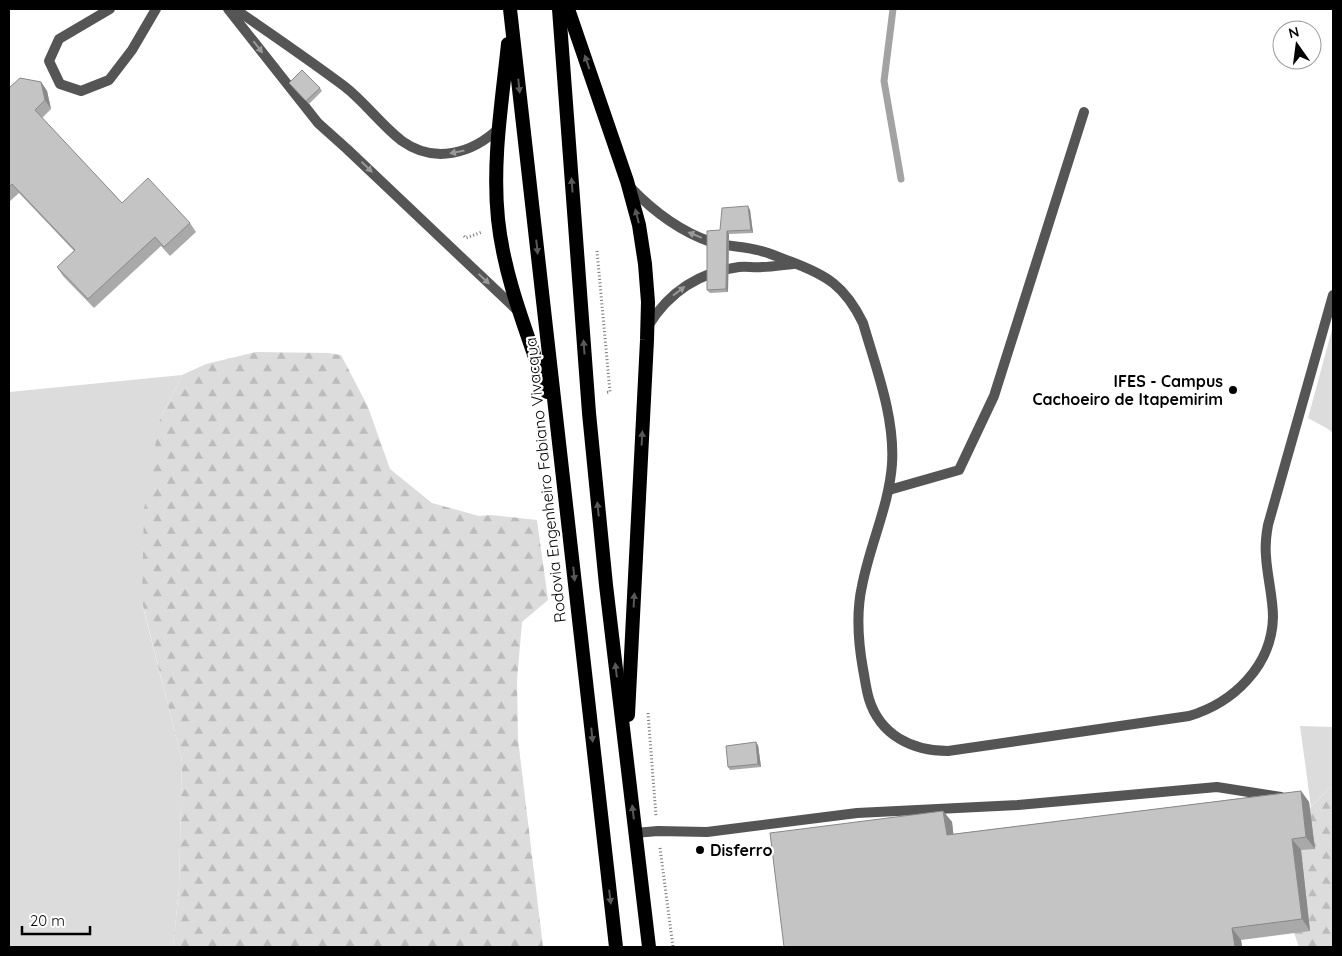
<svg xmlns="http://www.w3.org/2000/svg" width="1342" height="956" font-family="Quicksand,sans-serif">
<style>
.grass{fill:#dcdcdc}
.forest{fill:url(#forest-firs)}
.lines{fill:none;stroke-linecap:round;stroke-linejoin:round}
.stream{stroke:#a3a3a3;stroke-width:7}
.path{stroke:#777;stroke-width:3;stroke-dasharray:1 2.5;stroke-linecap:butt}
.service{stroke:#555;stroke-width:10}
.trunk{stroke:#000;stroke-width:14}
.wall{fill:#a9a9a9}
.shaded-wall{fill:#898989}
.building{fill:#c4c4c4;stroke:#898989}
.oneway{fill:#999}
.oneway2{fill:#595959}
.poi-dot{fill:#000;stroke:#fff;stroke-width:2}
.labels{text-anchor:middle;stroke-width:4.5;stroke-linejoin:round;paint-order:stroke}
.poi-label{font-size:16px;font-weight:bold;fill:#000;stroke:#fff;text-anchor:end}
.street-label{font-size:16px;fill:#000;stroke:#fff}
</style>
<defs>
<pattern id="forest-firs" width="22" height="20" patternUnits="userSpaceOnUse" patternTransform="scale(1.25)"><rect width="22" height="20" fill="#dcdcdc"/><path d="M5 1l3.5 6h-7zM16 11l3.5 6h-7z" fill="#bbb"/></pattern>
</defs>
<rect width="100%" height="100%" fill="#fff"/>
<g class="grass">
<path d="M1333,326V433L1328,429L1308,418Z"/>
<path d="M182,375L160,419L142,603L182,761L179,888L173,947H9V392Z"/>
<path d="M1300,726L1333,727V785L1311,807Z"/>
</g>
<g class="forest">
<path d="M256,352L328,353L341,355L368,407L390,469L432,503L479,516L491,515L537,520L548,600L522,622L517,680L518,739L543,947H173L179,888L182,761L142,602L144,509L160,419L182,375L206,364Z"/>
<path d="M1333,785V947H1299L1287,913L1294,824Z"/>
</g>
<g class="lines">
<path class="stream" d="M893,9L884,81L901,179"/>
<g class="path">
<path d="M464,236L466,238L482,232"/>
<path d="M597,251L610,392L605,393"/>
<path d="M648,713L656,816"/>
<path d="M660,848L673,947"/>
</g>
<g class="service">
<path d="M110,9L59,39L49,61L60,84L81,91L109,80L132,50L156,9"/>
<path d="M228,9L318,123L347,149L519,312"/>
<path d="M235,9C271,34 308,59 344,86C365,102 381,125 402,141C434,164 472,154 499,128"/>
<path d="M630,187C653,211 679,231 711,242C728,247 745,246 761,251C770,253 780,258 789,261C827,275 845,286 863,323C876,368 895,417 892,464C889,506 870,544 862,586C856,613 858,641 863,669C865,679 866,689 869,699C880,735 912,751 948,751L1189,716C1233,703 1272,666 1273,617C1273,597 1267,576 1266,556C1265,546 1266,536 1268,525L1333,295"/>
<path d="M648,326C669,292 699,272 739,267C747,266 754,268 762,267C773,267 783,265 793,264"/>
<path d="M889,490L959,470L994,396L1084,112"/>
<path d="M635,833L658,831L707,832L857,813L1018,805L1217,787L1281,797"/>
</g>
<g class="trunk">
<path d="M510,9L616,947"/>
<path d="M559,9L589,413L606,585L649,947"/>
<path d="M568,9L627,181L639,225L645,264L648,302L647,340L628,715"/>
<path d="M508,44C502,102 492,161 498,219C504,278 528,335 547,392"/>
</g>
</g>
<g class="wall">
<path d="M41,82L47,91L51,109L42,118L122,203L190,223L196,232L170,256L161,246L94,308L63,276L57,267L74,251L19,193L9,202V88Z"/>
<path d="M289,83L320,88L322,91L309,104Z"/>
<path d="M750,210L753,233L729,234L728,292L710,293L707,290L720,230Z"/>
<path d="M758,745L761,767L730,770L728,767Z"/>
<path d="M1301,791L1309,802L1315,849L1301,850L1310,931L1241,940L1242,947H784L943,811L952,822L953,834Z"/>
</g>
<g class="shaded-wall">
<path d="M41,82L47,91L51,109L45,100Z"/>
<path d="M748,206L750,210L753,233L751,230Z"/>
<path d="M727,231L729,234L728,292L726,289Z"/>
<path d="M756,742L758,745L761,767L758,764Z"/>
<path d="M1301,791L1309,802L1315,849L1306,837Z"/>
<path d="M943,811L952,822L955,847L947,835Z"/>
<path d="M1292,839L1301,850L1310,931L1302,919Z"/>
<path d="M1232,928L1241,940L1242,947H1235Z"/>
</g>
<g class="building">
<path d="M302,70L320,88L306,101L289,83Z"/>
<path d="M20,78L41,82L45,100L35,110L122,203L148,178L190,223L164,247L155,237L88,299L57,267L75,250L12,184L9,187V88Z"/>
<path d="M748,206L751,230L727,231L726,289L707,290V231L720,230L722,208Z"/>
<path d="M756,742L758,764L728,767L726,746Z"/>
<path d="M1301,791L1306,837L1292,839L1302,919L1232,928L1235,947H784L770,833L943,811L947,835Z"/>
</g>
<defs><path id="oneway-solid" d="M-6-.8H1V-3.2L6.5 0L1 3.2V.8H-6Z" transform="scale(1.25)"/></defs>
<g class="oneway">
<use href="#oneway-solid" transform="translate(258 47) rotate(52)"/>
<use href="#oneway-solid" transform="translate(457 152) rotate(169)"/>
<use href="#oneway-solid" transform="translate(367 167) rotate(44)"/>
<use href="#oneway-solid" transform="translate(695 235) rotate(-158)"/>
<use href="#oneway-solid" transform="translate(484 279) rotate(43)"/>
<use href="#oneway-solid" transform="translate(679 291) rotate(-37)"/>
</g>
<g class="oneway2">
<use href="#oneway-solid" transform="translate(587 62) rotate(-109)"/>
<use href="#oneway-solid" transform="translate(519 86) rotate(84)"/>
<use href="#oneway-solid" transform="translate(572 185) rotate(-94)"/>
<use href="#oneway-solid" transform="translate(637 216) rotate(-104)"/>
<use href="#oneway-solid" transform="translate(537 247) rotate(84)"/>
<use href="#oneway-solid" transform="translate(584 347) rotate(-94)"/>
<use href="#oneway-solid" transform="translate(642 438) rotate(-87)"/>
<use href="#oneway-solid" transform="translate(598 509) rotate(-96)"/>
<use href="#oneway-solid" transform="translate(574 574) rotate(84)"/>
<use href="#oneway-solid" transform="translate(634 600) rotate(-87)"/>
<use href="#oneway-solid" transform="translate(616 670) rotate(-97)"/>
<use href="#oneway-solid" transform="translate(592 735) rotate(84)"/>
<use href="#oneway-solid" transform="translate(633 812) rotate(-97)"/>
<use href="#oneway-solid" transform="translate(610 897) rotate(83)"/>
</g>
<g class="poi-dot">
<circle cx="1233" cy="390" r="5"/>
<circle cx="700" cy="850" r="5"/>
</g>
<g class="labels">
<g class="poi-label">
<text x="1223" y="387">IFES - Campus<tspan x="1223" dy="18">Cachoeiro de Itapemirim</tspan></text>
<text x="710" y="856" text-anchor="start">Disferro</text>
</g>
<g class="street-label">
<text transform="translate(545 480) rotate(-96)" y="6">Rodovia Engenheiro Fabiano Vivacqua</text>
</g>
</g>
<rect width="1342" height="956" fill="none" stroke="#000000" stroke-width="20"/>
<g transform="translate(1297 45) rotate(346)"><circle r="24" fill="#ffffff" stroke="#999999"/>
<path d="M0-4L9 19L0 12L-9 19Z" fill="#000000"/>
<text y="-8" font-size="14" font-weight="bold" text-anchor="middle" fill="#000000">N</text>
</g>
<path d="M22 926v8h68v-8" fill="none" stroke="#000000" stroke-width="2.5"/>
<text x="30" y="926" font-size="15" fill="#000000" stroke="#ffffff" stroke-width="4" paint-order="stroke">20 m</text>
</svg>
